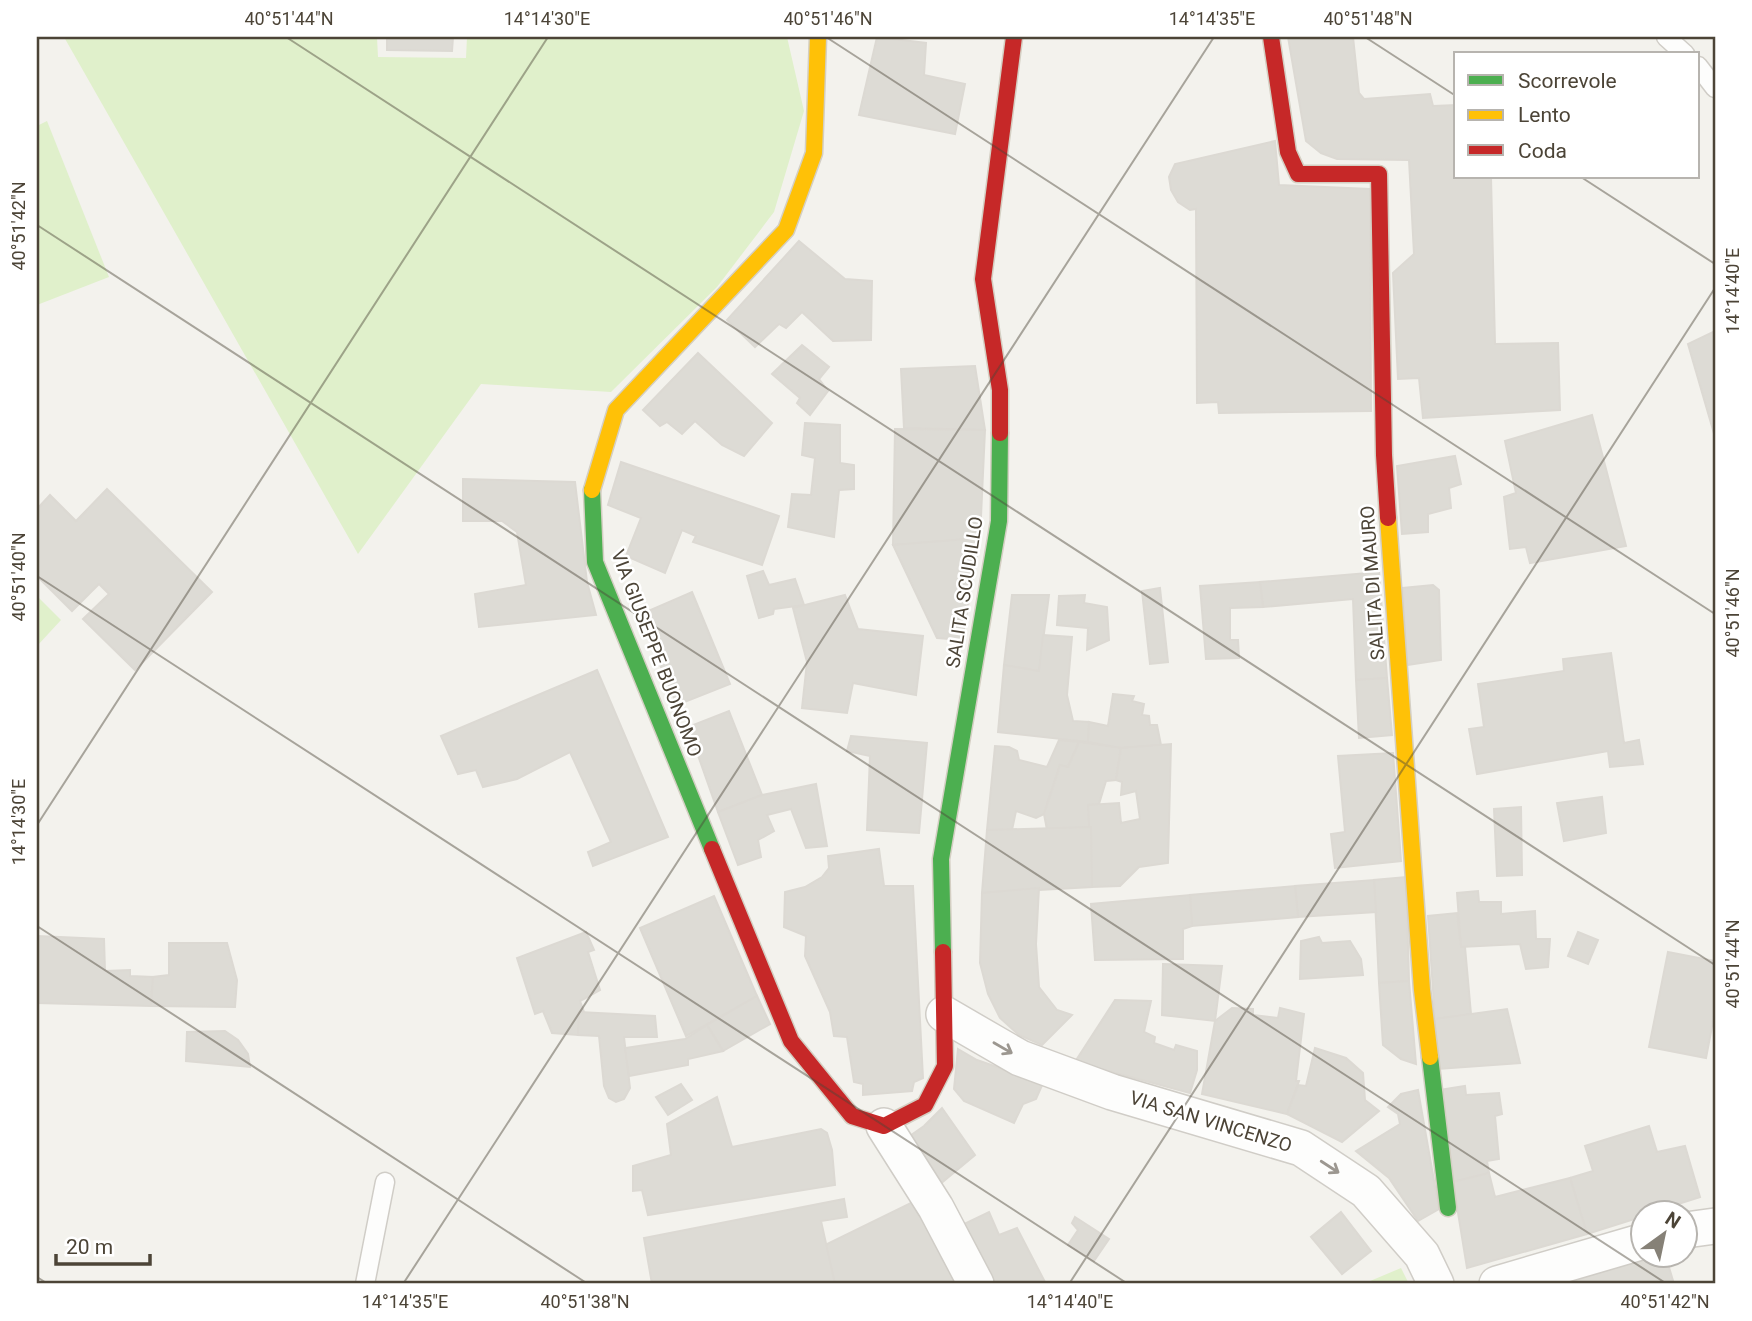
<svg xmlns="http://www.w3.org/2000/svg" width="1752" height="1321" font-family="Roboto,sans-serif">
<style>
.green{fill:#e0f0cb}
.building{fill:#dddbd5;stroke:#dcd9d3;stroke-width:2}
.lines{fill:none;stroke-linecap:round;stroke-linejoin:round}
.lane-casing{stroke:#d0cdc7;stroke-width:21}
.street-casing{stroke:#d0cdc7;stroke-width:38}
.fast-casing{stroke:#d4cfc3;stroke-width:19}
.slow-casing{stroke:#d4cfc3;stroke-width:19}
.jam-casing{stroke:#d4cfc3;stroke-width:19}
.lane{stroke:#fdfdfc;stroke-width:18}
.street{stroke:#fdfdfc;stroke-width:35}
.fast{stroke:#4caf50;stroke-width:16}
.slow{stroke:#ffc107;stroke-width:16}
.jam{stroke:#c62828;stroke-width:16}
.oneway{stroke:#9c9790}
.ticks{fill:none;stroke:#4c4437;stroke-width:2;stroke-opacity:0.45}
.labels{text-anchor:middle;stroke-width:5;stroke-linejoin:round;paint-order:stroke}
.street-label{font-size:19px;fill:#4c4437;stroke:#fff}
.neatline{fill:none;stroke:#4c4437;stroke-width:2.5}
.ticks-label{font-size:18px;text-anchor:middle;fill:#4c4437}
</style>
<rect width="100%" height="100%" fill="#f3f2ed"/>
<g class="green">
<path d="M64,37H377L378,57L466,58L467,37H787L804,111L774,212L717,287L611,392L481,384L358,554Z"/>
<path d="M47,121L109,277L37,305V126Z"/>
<path d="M37,596L61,620L37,646Z"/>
<path d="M1401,1268L1409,1284H1363Z"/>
</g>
<g class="building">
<path d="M387,37H453L452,51L387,50Z"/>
<path d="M877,37L926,43L924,75L965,84L955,134L859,115Z"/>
<path d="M1288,37H1353L1359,93L1364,99L1430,94L1433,106L1456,105V177H1491L1495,344L1558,343L1560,410L1423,418L1419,378L1398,379L1393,273L1414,254L1409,160L1337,159L1321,153L1306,141Z"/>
<path d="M1275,141L1279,185L1370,189L1371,411L1219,413L1218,402L1197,403L1196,209L1190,210L1178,202L1171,190L1169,177L1175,164Z"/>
<path d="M799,241L845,279L872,281L871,340L833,341L802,312L786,328L779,324L755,347L727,320Z"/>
<path d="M1715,331V437L1688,344Z"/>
<path d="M802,345L829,367L819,379L828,391L810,415L797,403L800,398L772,374Z"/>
<path d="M698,353L772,423L744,456L722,445L695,421L682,434L667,422L660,426L643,410Z"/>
<path d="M975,366L985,430L904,428L901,369Z"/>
<path d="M1592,415L1626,546L1530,563L1526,547L1510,549L1504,497L1516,493L1505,441Z"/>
<path d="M805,423L840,425V463L854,465V489L839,490L834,537L788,527L792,494L811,495L815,458L802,455Z"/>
<path d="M895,429L985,430L980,538L893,545Z"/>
<path d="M1455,456L1461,484L1449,488L1451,508L1428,514V532L1402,534L1397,466Z"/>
<path d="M621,462L779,516L762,565L693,542L696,536L682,530L665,573L626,556L641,518L608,505Z"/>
<path d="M463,479L575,482L587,582L596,615L479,627L475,594L526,585L517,532L502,521H463Z"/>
<path d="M107,489L212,592L135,670L83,619L109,594L99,584L72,611L37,576V509L50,495L76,521Z"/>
<path d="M980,538L962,640L937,638L893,545Z"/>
<path d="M763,571L769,585L795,579L804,605L774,609L773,614L759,618L747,576Z"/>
<path d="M1379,572L1387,678L1356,680L1353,599L1263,607L1260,582Z"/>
<path d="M1260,582L1263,607L1230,608V640H1238L1239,658L1206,659L1200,586Z"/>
<path d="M1433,585L1439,590L1441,660L1407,665L1403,588Z"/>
<path d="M1160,588L1168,662L1150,664L1142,591Z"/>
<path d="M692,592L730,684L677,705L639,615Z"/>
<path d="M845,595L858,629L923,636L916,695L853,683L847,713L802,708L807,662L793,608Z"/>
<path d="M1012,595H1049L1039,671L1004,665Z"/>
<path d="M1085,595L1084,603L1107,607L1109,640L1087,650L1088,628L1057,625L1059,596Z"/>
<path d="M1043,635L1072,637L1067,695L1073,721L1089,722L1088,742L998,732L1004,665L1039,671Z"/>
<path d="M1611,653L1624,743L1639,740L1643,764L1610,767L1608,751L1477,774L1469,729L1484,727L1478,684L1564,671L1563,659Z"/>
<path d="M597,670L668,837L593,866L588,852L611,842L570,752L517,779L483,787L476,770L458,774L441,736Z"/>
<path d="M1387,678L1392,735L1359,738L1356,680Z"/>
<path d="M1113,694L1134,696L1132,701L1144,704L1142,715L1149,716L1150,725H1157L1161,745L1121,748L1088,742L1089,722L1108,726Z"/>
<path d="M729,711L762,795L718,812L688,727Z"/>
<path d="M851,736L927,743L919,833L867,830L870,756L847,751Z"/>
<path d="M1059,740L1079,742L1068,767L1060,765L1044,814L1036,818L1016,811L1012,830H987L995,746L1009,747L1017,751L1019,760L1047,767Z"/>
<path d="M1079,742L1121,748L1116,780L1106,781L1099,804L1088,805L1091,827L1047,830L1044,814L1060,765L1068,767Z"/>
<path d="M1171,744L1168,863L1139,867L1120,886L1092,887L1088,805L1119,803L1121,823L1140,819L1136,791L1121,795L1122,782L1116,780L1121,748Z"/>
<path d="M1393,753L1401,861L1335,868L1331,834L1345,832L1338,756Z"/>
<path d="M816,784L827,846L806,848L791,809L767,815L774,831L758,840L761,857L738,865L718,812L762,795Z"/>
<path d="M1602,797L1606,833L1564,841L1557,803Z"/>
<path d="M1521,807L1522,875L1497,876L1494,809Z"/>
<path d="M1091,827L1092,887L982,893L987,830Z"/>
<path d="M879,849L884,886H913L923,1078L914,1082L912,1091L863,1095V1084L854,1082L847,1037L834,1036L830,1012L805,956L806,936L784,927L785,892L805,887L822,877L829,868L828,856Z"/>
<path d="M1406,877L1409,981L1379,983L1374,880Z"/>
<path d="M1374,880L1376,912L1298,917L1295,886Z"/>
<path d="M1295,886L1298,917L1192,926L1190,895Z"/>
<path d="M1039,888L1036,944L1039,987L1057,1010L1072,1015L1042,1045L1019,1035L1000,1018L988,994L980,963L982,893Z"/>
<path d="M1478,891L1479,902H1501V914L1535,911L1536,939H1550L1548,967L1526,969L1520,944L1461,947L1457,893Z"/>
<path d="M1190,895L1192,926L1183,929V959L1095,960L1091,904Z"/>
<path d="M714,896L757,996L686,1036L640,928Z"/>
<path d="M1457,913L1461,947H1465L1471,1014L1435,1019L1428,916Z"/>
<path d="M586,932L594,950L588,952L600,990L580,1001L584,1012H579L578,1035L552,1033L543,1011L535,1014L517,958Z"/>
<path d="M1578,932L1598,940L1588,964L1568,956Z"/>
<path d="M37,936L104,939L105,971L130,970V976L153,977L151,1006L37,1003Z"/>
<path d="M1319,937L1322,943L1350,941L1361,959L1363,975L1300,979L1301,941Z"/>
<path d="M169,943H227L237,980L235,1007L151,1006L153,977L169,975Z"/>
<path d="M1668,952L1715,961V1011L1706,1058L1649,1047Z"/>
<path d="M1163,964L1222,966L1215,1021L1162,1015Z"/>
<path d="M1409,981L1416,1064L1401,1059L1383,1045L1379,983Z"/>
<path d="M757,996L770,1024L723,1051L707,1025Z"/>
<path d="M1115,1000L1151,1001L1144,1032L1155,1037L1154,1043L1174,1050L1176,1045L1197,1051V1070L1190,1093L1075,1062Z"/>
<path d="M1232,1008L1253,1009V1015L1278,1018L1280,1008L1304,1014L1296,1081H1299L1287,1114L1202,1094L1215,1021Z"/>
<path d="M1507,1009L1520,1063L1438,1069L1435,1019Z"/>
<path d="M579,1012L655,1016L657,1037H624L630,1088L624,1099L616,1102L609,1098L604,1086L599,1036L578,1035Z"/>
<path d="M707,1025L723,1051L688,1059V1065L629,1076L625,1048L685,1039Z"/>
<path d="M225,1031L238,1040L248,1054L250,1067L186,1061L187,1032Z"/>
<path d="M1315,1048L1346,1058L1363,1073L1365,1100L1379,1111L1342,1142L1287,1114L1298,1085L1306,1086Z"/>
<path d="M958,1049L977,1060L1043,1083L1036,1099L1023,1104L1014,1123L964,1101L954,1089Z"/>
<path d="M681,1084L692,1100L668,1115L656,1097Z"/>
<path d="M1465,1086L1466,1095L1499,1093L1502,1114L1495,1116L1499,1159L1487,1161L1489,1173L1453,1182L1439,1090Z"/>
<path d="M1418,1090L1439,1209L1418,1221L1389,1178L1356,1151L1400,1124L1398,1114L1388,1107L1401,1094Z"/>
<path d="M717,1097L732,1147L821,1129L827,1133L832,1150L835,1185L648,1215L642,1190L633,1191V1166L671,1155L667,1124Z"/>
<path d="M942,1108L975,1155L939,1185L907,1138L924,1126Z"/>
<path d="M1649,1126L1657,1152L1685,1146L1700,1197L1653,1212H1644V1216L1587,1234L1570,1178L1593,1171L1585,1146Z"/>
<path d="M1489,1173L1495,1197L1570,1178L1587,1234L1467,1268L1453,1182Z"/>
<path d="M921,1198L968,1284H835L825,1245Z"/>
<path d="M844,1199L847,1217L821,1221L835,1284H652L644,1238Z"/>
<path d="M989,1212L999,1235L1017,1228L1046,1284H987L960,1226Z"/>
<path d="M1341,1212L1371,1251L1342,1274L1311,1237Z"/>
<path d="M1075,1217L1109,1239L1094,1261L1068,1245L1078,1230L1072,1223Z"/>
<path d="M1644,1254H1665L1674,1284H1508Z"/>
</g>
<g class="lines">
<g class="lane-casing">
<g id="lane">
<path d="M1666,37L1685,54"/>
<path d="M1698,66L1715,88"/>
<path d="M365,1284L385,1182"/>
</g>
</g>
<g class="street-casing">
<g id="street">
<path d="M944,1014L1020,1058L1112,1092L1301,1148L1366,1191L1422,1255L1436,1284"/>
<path d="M884,1126L936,1208L976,1284"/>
<path d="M1686,1230L1715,1226"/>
<path d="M1497,1284L1644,1241"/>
</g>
</g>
<g class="fast-casing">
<g id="fast">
<path d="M592,490L595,562L712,849"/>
<path d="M943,952L941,859L999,521L1000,433"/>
<path d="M1430,1057L1448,1208"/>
</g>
</g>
<g class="slow-casing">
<g id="slow">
<path d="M592,490L616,410L786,230L814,153L818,37"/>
<path d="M1388,518L1422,990L1430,1057"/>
</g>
</g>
<g class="jam-casing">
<g id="jam">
<path d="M1271,37L1288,152L1298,174H1379L1384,455L1388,518"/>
<path d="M1000,433V390L983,279L1014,37"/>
<path d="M712,849L791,1041L852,1116L884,1126L925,1105L945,1066L943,952"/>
</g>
</g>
<use href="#lane" class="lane"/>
<use href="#street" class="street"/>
<use href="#fast" class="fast"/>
<use href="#slow" class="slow"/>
<use href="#jam" class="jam"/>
</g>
<defs><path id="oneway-shaft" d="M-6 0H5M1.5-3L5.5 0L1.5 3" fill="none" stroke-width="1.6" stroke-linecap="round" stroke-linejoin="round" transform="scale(1.75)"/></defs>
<g class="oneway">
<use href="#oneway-shaft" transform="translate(1003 1048) rotate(30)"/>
<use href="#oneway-shaft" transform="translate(1330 1167) rotate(33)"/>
</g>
<path class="ticks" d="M286,37L1715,965M826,37L1715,614M1365,37L1456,96M1581,177L1715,264M37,225L1667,1284M37,576L1128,1284M37,825L548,37M37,926L588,1284M37,1277L48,1284M403,1284L1214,37M1069,1284L1715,288"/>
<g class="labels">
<g class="street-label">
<text transform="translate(1372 583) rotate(-94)" y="7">SALITA DI MAURO</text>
<text transform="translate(964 592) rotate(-81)" y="7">SALITA SCUDILLO</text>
<text transform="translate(657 653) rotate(69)" y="7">VIA GIUSEPPE BUONOMO</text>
<text transform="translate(1211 1121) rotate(17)" y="7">VIA SAN VINCENZO</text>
</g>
</g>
<rect width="1752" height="1321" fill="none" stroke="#ffffff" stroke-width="77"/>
<rect x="1454" y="52" width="245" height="126" fill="#ffffff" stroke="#b7b4af" stroke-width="2"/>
<rect x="1468" y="75" width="35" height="10" fill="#4caf50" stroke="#b7b4af" stroke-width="2"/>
<text x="1518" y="88" font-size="21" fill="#4c4437">Scorrevole</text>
<rect x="1468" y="110" width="35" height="10" fill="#ffc107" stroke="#b7b4af" stroke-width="2"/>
<text x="1518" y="122" font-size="21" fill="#4c4437">Lento</text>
<rect x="1468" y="145" width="35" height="10" fill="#c62828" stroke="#b7b4af" stroke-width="2"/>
<text x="1518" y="158" font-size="21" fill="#4c4437">Coda</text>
<g transform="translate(1664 1234) rotate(33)"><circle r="33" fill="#ffffff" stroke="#b7b4af" stroke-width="2"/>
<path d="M0-5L12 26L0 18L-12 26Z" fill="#868177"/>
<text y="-10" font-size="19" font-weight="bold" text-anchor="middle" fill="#4c4437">N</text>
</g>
<path d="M56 1254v10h94v-10" fill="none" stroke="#4c4437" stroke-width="3.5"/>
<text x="66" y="1254" font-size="21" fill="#4c4437" stroke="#ffffff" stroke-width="5" paint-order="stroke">20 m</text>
<rect x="38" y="38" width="1676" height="1244" class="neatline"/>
<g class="ticks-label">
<text x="289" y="25">40°51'44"N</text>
<text x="547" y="25">14°14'30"E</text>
<text x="828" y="25">40°51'46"N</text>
<text x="1212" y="25">14°14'35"E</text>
<text x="1368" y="25">40°51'48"N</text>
<text transform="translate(19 226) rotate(-90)" y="6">40°51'42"N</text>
<text transform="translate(1733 291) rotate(-90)" y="6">14°14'40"E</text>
<text transform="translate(19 577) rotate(-90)" y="6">40°51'40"N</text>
<text transform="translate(1733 613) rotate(-90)" y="6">40°51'46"N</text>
<text transform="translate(19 822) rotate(-90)" y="6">14°14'30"E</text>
<text transform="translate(1733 964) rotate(-90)" y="6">40°51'44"N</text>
<text x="405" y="1308">14°14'35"E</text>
<text x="585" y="1308">40°51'38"N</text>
<text x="1070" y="1308">14°14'40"E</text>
<text x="1665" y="1308">40°51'42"N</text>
</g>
</svg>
